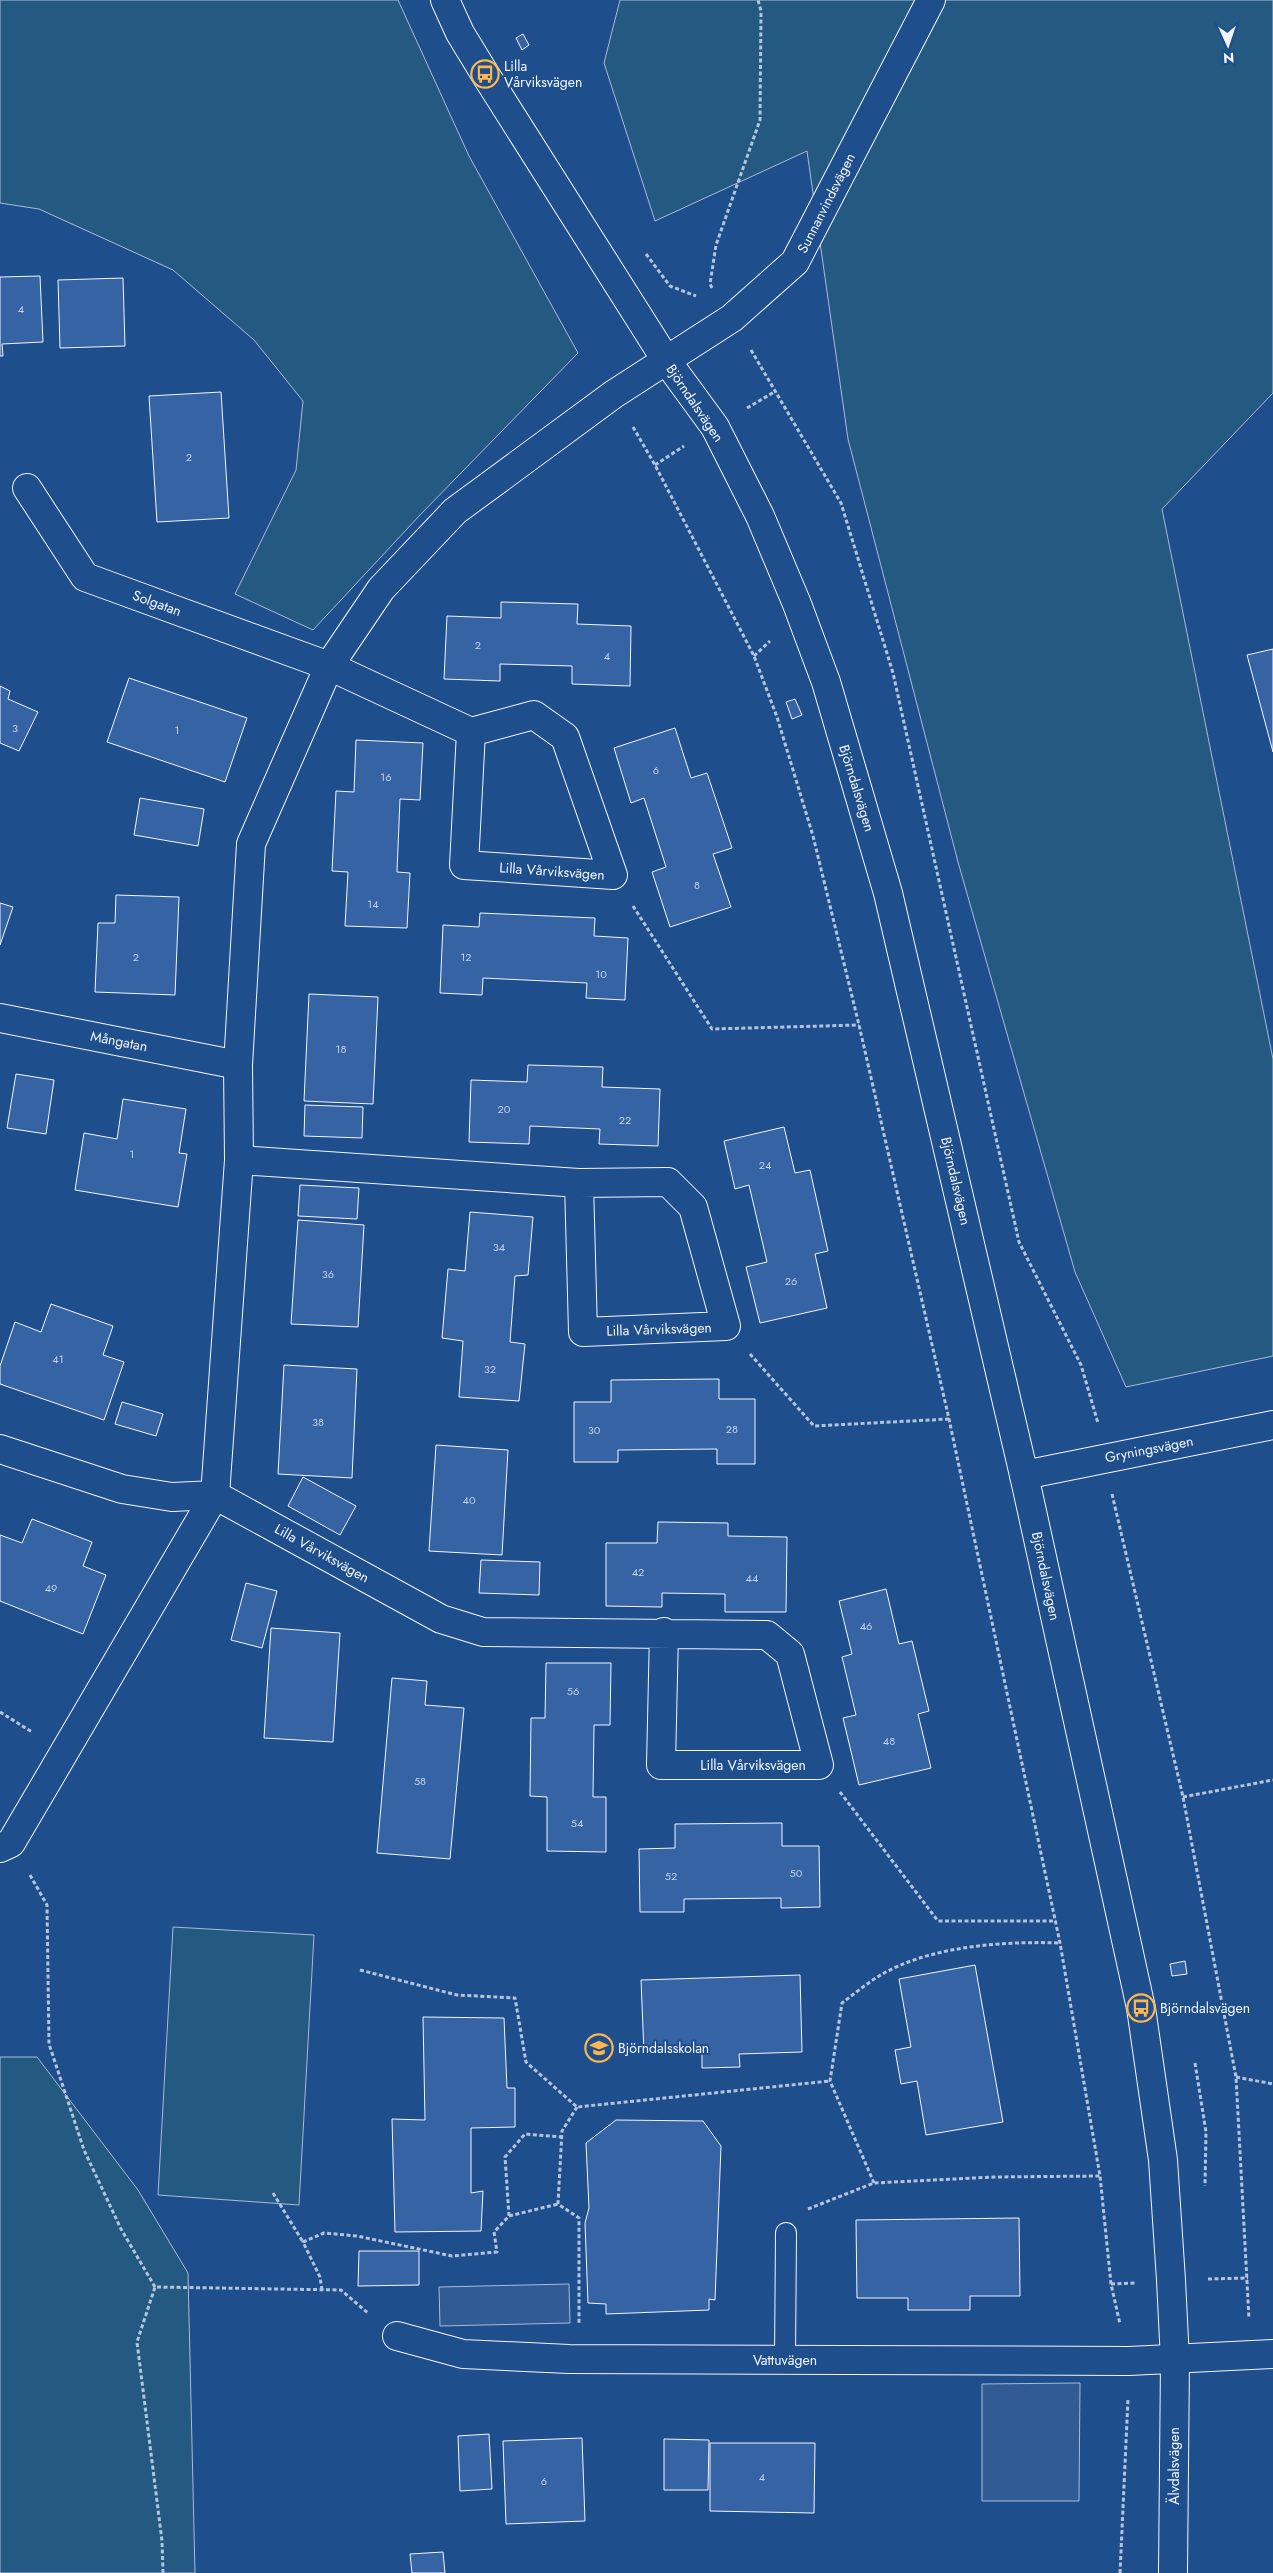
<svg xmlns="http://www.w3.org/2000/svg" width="1273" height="2573" font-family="Jost,sans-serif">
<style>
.green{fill:#245a82;stroke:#a8bbd7}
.parking{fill:#305b95;stroke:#a8bbd7}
.building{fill:#3563a3;stroke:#f2f6ff}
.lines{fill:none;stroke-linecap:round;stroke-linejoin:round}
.lane-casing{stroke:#f2f6ff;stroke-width:22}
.street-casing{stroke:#f2f6ff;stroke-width:30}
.secondary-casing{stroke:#f2f6ff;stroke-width:30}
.path{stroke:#b3c4dc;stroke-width:3;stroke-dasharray:4 2.5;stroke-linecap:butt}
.lane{stroke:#1f4e8c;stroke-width:20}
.street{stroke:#1f4e8c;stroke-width:28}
.secondary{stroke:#1f4e8c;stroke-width:28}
.labels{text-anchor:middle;stroke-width:4;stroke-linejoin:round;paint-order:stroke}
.number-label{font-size:11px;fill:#c3d1e8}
.poi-label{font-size:14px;fill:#f2f6ff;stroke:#1f4e8c;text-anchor:start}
.street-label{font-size:14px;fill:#f2f6ff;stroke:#1f4e8c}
</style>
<rect width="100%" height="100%" fill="#1f4e8c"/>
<g class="green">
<path d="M0,0H398L469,156L578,353L420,515L313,630L235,594L296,470L303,401L254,340L173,270L39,209L0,203Z"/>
<path d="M620,0H1273V393L1162,509L1273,1059V1356L1126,1387L1075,1272L958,862L848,439L807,151L655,221L604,63Z"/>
<path d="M173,1927L314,1935L299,2205L158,2195Z"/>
<path d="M0,2057H37L138,2190L188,2273L195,2573H0Z"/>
</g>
<g class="parking">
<path d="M569,2284L570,2323L440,2326L439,2287Z"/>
<path d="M1080,2383L1079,2501H982V2384Z"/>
</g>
<g class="building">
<path d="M523,34L529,45L522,50L516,38Z"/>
<path d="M40,276L43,342L2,344L3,356H0V277Z"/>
<path d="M123,278L125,346L60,348L58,280Z"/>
<path d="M221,392L229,518L157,522L149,396Z"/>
<path d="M501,602L578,604L577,624L631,626L630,686L572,684V666L500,664V681L444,679L447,616L501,618Z"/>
<path d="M1273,649V752L1247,655Z"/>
<path d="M129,678L247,718L225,782L107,742Z"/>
<path d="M0,686L10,691L8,699L38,712L19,751L0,743Z"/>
<path d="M795,699L802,715L792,719L786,702Z"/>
<path d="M675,728L691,778L707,773L732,848L713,854L731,907L670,927L652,872L666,867L644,798L631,803L614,748Z"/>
<path d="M356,740L423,743L420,800L400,799L397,872L410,873L407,928L345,926L348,872L332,871L336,791L354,792Z"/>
<path d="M140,798L204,809L198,846L134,835Z"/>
<path d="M116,895L179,897L175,995L95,992L98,923H115Z"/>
<path d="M0,903L13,907L0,945Z"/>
<path d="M480,913L595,918L594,936L628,938L625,1000L586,998L587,983L483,978L482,995L440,993L443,925L479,927Z"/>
<path d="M309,994L378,997L373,1104L304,1101Z"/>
<path d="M528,1065L603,1067L602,1087L660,1089L658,1146L599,1144L600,1129L530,1126L529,1144L469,1142L471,1080L527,1082Z"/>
<path d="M16,1074L54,1080L46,1134L7,1128Z"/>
<path d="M123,1099L186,1109L179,1153L187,1154L178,1207L75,1190L84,1133L117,1139Z"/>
<path d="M305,1105L363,1107L362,1138L304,1136Z"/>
<path d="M784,1127L795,1173L810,1170L828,1251L815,1254L827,1308L760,1323L746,1267L767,1262L749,1185L735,1189L724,1141Z"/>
<path d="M300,1185L359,1188L357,1219L298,1216Z"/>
<path d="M470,1212L533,1217L528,1275L515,1276L510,1342L525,1344L519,1401L459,1397L463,1341L442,1338L448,1269L465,1271Z"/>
<path d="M298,1220L364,1225L358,1327L291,1324Z"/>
<path d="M51,1304L113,1326L103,1355L124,1362L104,1420L0,1384V1366L15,1322L41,1332Z"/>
<path d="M284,1365L357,1369L352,1478L278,1474Z"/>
<path d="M719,1379V1399H755V1464H717V1449L618,1450V1462H574V1402H611V1380Z"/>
<path d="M122,1402L163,1414L156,1436L115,1424Z"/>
<path d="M436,1445L508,1450L502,1555L429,1551Z"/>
<path d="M303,1477L356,1506L340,1535L288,1506Z"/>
<path d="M32,1519L92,1542L83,1566L106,1575L83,1634L0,1601V1535L22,1543Z"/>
<path d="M658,1522L728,1523V1536L787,1537L786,1612H725V1594L662,1593V1607L606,1606V1543H657Z"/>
<path d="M481,1560L540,1562L539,1595L479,1593Z"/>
<path d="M246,1583L277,1591L262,1648L231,1640Z"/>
<path d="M886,1589L899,1644L912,1641L929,1711L918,1714L931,1768L859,1785L843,1718L856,1715L842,1657L852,1654L839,1601Z"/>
<path d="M271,1628L340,1633L333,1742L264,1738Z"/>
<path d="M546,1663H611L610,1725H594L593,1797H606V1852L547,1851V1797L530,1796L531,1718H545Z"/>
<path d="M392,1678L427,1681L425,1705L464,1708L450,1859L377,1853Z"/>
<path d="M782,1823V1846H819L820,1907L781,1908V1898L684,1899V1912H640L639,1849L675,1848V1824Z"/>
<path d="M1185,1961L1187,1974L1172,1976L1170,1964Z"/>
<path d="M975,1965L1003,2122L926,2135L917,2081L901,2084L895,2050L911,2047L899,1979Z"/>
<path d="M800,1975L802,2052L739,2054L740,2067L702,2068V2051L644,2053L641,1980Z"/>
<path d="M423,2017L504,2018L507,2088H515V2127L471,2128V2193L483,2191L481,2231L395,2232L392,2119L425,2120Z"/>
<path d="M616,2120L703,2121L721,2146L715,2300L709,2299V2310L606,2314V2304L588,2303L585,2223L589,2208L586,2143Z"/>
<path d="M1019,2218L1020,2296H970V2310H908V2298H857L856,2220Z"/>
<path d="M359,2251H419V2285L358,2286Z"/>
<path d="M489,2434L492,2489L460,2491L458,2436Z"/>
<path d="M582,2438L585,2521L506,2524L503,2441Z"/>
<path d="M664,2439L709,2440L708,2490H664Z"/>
<path d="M710,2443H815L814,2513L710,2511Z"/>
<path d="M443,2552L445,2573H412L410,2554Z"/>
</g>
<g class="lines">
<g class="lane-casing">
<path id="lane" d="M785,2360L786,2233"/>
</g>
<g class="street-casing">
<g id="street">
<path d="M27,488L85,577L329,666L471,732L534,715L565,737L613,875L464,865L471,732"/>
<path d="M0,1018L238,1065"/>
<path d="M239,1160L579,1183L668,1182L693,1207L726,1326L583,1332L579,1183"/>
<path d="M0,1449L122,1489L172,1497L215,1495L441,1619L483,1632L767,1635L790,1654L819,1765H661L664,1632"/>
<path d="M1024,1475L1273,1425"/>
<path d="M0,1848L11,1843L215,1495L239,1160L238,1065L251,844L329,666L381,589L455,511L614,394L732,318L795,262L931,0"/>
<path d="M397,2336L463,2354L569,2359L1129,2361L1273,2354"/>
</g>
</g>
<g class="secondary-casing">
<path id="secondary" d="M445,0L460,33L485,74L666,360L715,427L760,516L797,604L826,682L888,893L1024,1475L1141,2008L1163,2160L1171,2280L1175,2360L1173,2573"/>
</g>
<g class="path">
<path d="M646,254L670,286L696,296"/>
<path d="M712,288L710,284L716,245L760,120L761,11L758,0"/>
<path d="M751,350L841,503L893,673L1019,1242L1081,1365L1098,1423"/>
<path d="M747,408L776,391"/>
<path d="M633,427L655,465L754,656L777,717L813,836L859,1025L949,1419L1060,1943L1100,2176L1111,2284L1120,2324"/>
<path d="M655,465L684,446"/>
<path d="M754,656L770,641"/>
<path d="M633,906L712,1029L859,1025"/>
<path d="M750,1354L814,1426L949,1419"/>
<path d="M1112,1494L1183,1797L1236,2077L1249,2319"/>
<path d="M0,1712L32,1732"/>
<path d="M840,1792L938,1921H1056"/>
<path d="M1183,1797L1273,1780"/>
<path d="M30,1875L47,1905L49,2044L84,2150L121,2229L155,2287"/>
<path d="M360,1970L457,1995L515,1998L526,2062L577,2107L830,2081"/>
<path d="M1195,2063L1206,2132L1205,2186"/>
<path d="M1236,2077L1273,2084"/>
<path d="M577,2107L562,2131L558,2204L579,2218V2323"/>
<path d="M874,2183L830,2081L842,2003C854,1994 866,1984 879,1976C928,1946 1004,1941 1060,1943"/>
<path d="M273,2193L303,2242"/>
<path d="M808,2209L874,2183L994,2177L1100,2176"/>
<path d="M509,2216L505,2157L525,2134L562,2137"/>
<path d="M1208,2279L1248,2278"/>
<path d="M1111,2284L1135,2283"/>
<path d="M322,2290L320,2277L303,2242L324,2233L357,2236L452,2256L497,2252L494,2232L509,2216L558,2204"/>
<path d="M163,2573L162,2541L137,2342L155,2287L341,2290L369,2314"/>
<path d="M1120,2573L1128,2399"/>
</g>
<use href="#lane" class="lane"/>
<use href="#street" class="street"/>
<use href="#secondary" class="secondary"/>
</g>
<defs>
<g id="bus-ring" transform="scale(1.4375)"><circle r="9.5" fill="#1f4e8c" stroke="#ffb74d" stroke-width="1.5"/><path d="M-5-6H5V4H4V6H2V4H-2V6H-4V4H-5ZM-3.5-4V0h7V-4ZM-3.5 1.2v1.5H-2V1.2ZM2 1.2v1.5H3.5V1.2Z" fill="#ffb74d"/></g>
<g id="school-ring" transform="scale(1.4375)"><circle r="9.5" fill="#1f4e8c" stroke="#ffb74d" stroke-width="1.5"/><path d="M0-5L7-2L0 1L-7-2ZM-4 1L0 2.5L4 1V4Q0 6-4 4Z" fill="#ffb74d"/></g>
</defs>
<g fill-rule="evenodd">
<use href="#bus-ring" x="485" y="74"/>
<use href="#bus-ring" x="1141" y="2008"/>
<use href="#school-ring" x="599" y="2048"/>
</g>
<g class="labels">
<g class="number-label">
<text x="21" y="313">4</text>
<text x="189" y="461">2</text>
<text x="478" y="649">2</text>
<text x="607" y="660">4</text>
<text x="15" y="732">3</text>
<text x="177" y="734">1</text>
<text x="656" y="774">6</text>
<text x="386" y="781">16</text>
<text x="697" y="889">8</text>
<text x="373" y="908">14</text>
<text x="136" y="961">2</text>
<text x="466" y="961">12</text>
<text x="601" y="978">10</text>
<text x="341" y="1053">18</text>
<text x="504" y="1113">20</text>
<text x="625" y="1124">22</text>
<text x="132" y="1158">1</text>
<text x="765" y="1169">24</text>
<text x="499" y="1251">34</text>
<text x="328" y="1278">36</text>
<text x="791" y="1285">26</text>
<text x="58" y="1363">41</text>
<text x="490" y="1373">32</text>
<text x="318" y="1426">38</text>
<text x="732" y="1433">28</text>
<text x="594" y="1434">30</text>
<text x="469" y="1504">40</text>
<text x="638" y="1576">42</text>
<text x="752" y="1582">44</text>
<text x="51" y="1592">49</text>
<text x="866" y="1630">46</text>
<text x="573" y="1695">56</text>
<text x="889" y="1745">48</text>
<text x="420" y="1785">58</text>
<text x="577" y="1827">54</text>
<text x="796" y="1877">50</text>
<text x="671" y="1880">52</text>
<text x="762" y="2481">4</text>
<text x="544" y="2485">6</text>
</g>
<g class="poi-label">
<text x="504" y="71">Lilla<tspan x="504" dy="16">Vårviksvägen</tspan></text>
<text x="1160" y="2013">Björndalsvägen</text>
<text x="618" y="2053">Björndalsskolan</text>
</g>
<g class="street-label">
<text transform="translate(826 203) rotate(-63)" y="5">Sunnanvindsvägen</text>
<text transform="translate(695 403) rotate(56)" y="5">Björndalsvägen</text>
<text transform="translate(157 603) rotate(20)" y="5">Solgatan</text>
<text transform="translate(857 788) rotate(73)" y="5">Björndalsvägen</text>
<text transform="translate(552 871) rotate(4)" y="5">Lilla Vårviksvägen</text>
<text transform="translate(119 1041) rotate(11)" y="5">Mångatan</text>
<text transform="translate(956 1181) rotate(77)" y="5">Björndalsvägen</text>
<text transform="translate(659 1329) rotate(-2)" y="5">Lilla Vårviksvägen</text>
<text transform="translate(1149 1449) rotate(-11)" y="5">Gryningsvägen</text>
<text transform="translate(322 1553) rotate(29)" y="5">Lilla Vårviksvägen</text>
<text transform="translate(1046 1576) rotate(78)" y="5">Björndalsvägen</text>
<text x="753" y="1770">Lilla Vårviksvägen</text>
<text x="785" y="2365">Vattuvägen</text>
<text transform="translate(1174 2466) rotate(-90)" y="5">Älvdalsvägen</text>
</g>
</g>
<g transform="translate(1228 45) rotate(177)" stroke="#1f4e8c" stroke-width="4" paint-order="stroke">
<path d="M0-4L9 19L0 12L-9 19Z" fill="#f2f6ff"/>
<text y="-8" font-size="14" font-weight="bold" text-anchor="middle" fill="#f2f6ff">N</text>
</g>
</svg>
